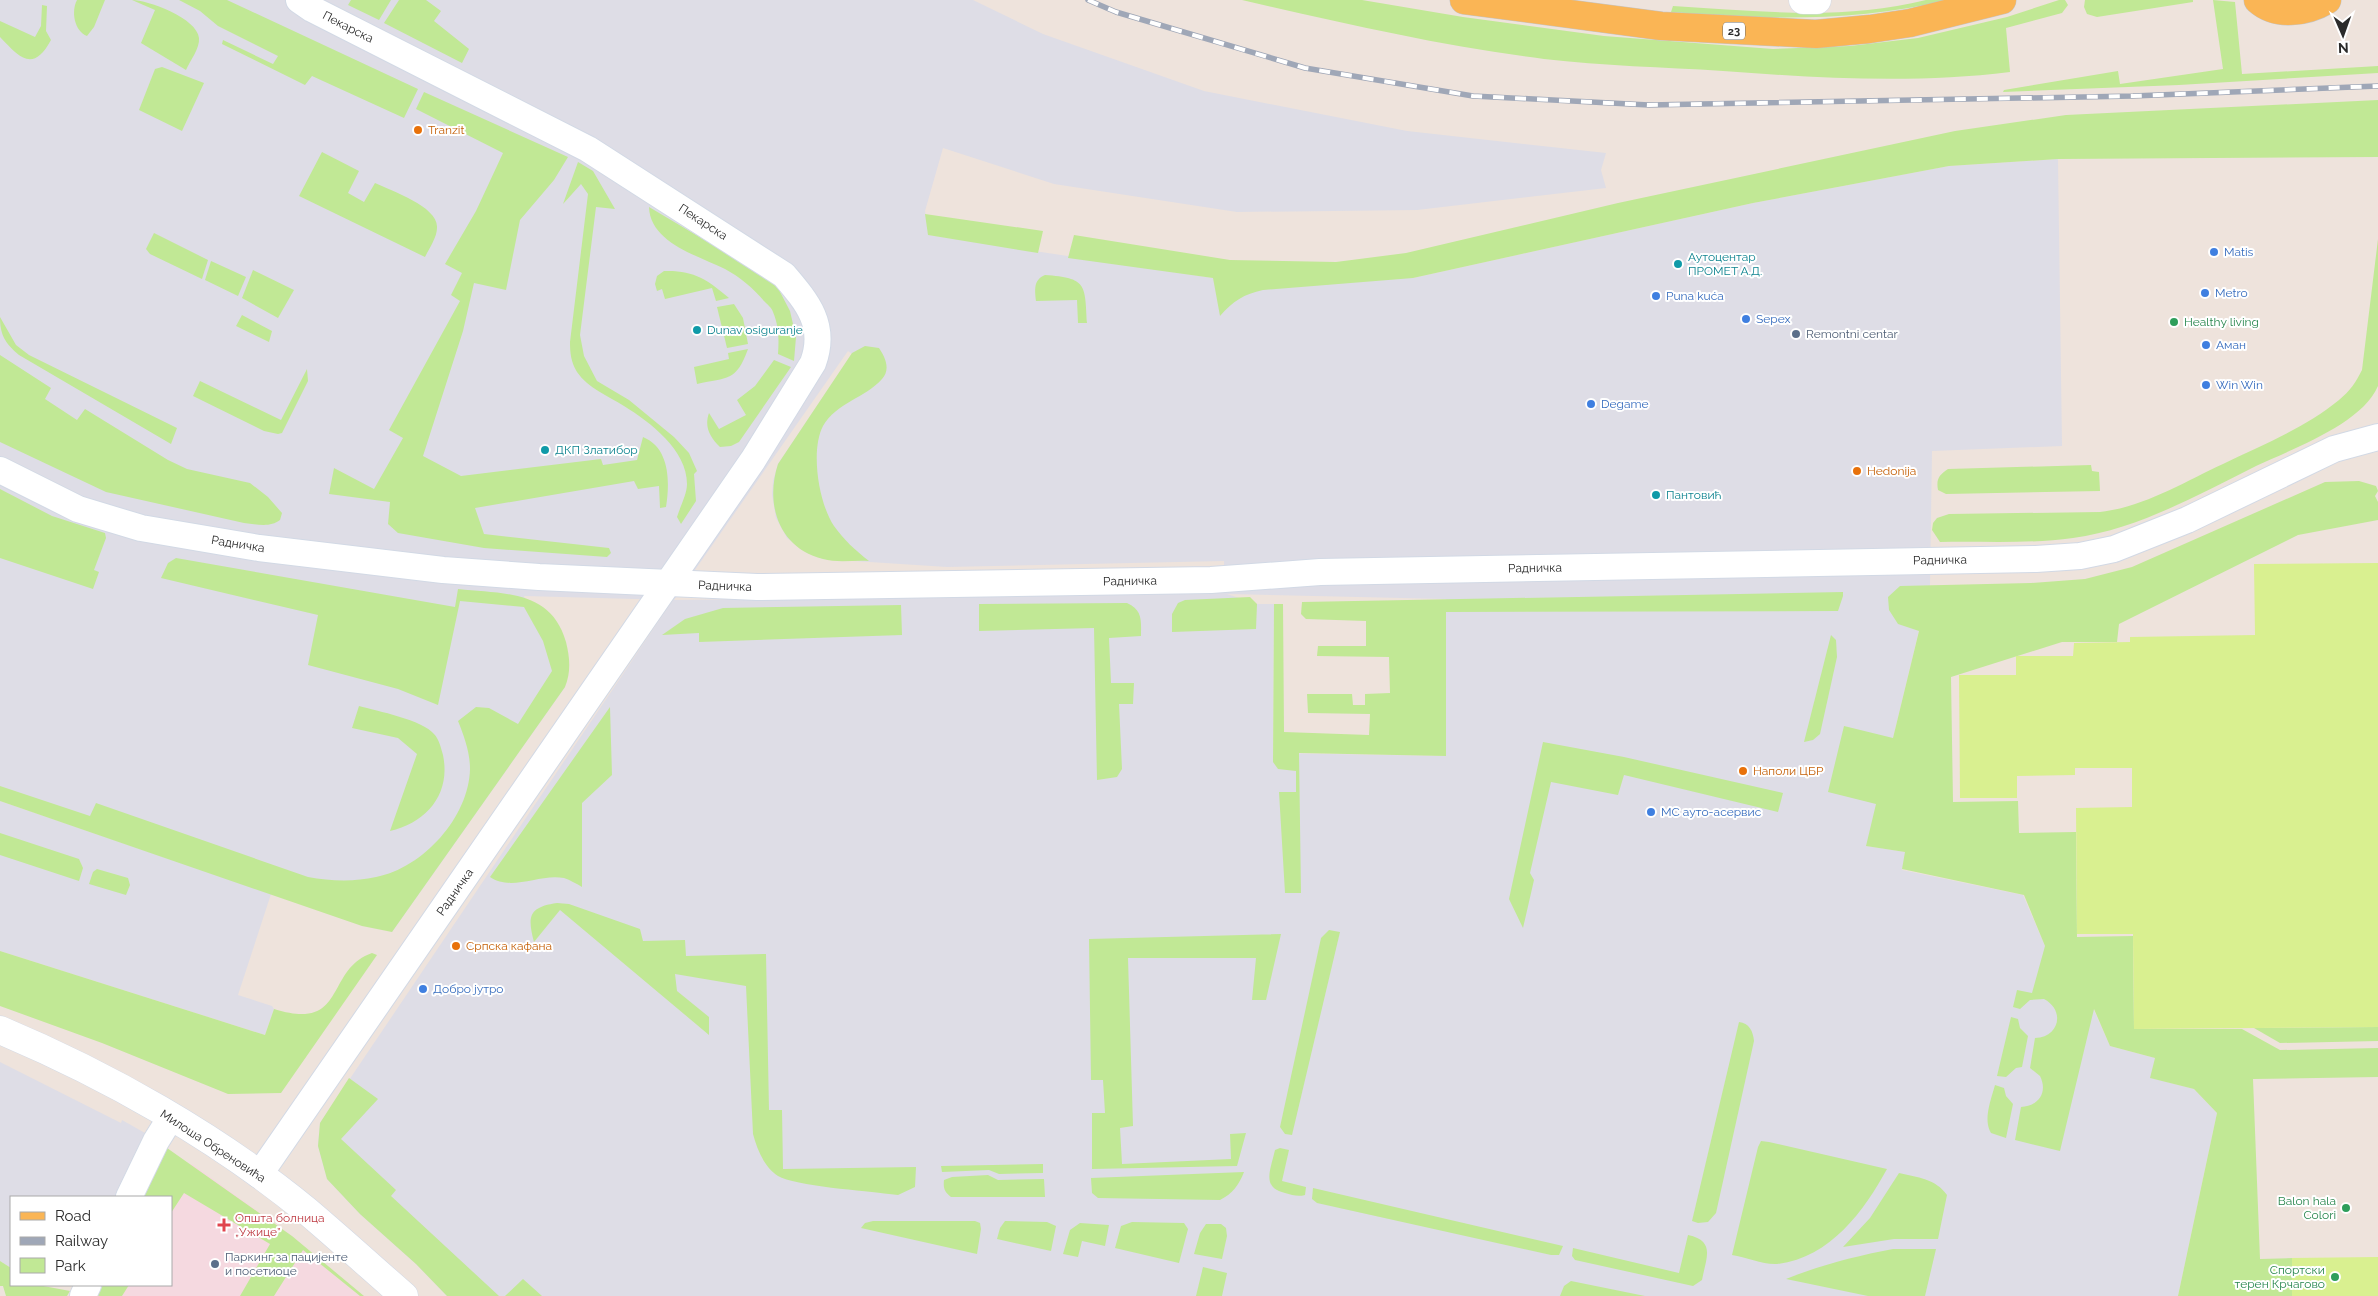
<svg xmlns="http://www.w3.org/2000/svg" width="2378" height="1296" font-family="Raleway,sans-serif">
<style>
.industrial{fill:#dedde6;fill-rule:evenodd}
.medical{fill:#f5d9e0}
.green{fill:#c1e895}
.pitch{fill:#d9f090}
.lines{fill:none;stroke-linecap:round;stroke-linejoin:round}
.minor-casing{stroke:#d2d9e5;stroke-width:28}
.tertiary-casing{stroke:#d2d9e5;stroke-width:29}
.primary-casing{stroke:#c4c4c4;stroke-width:29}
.minor{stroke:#fff;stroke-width:26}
.tertiary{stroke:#fff;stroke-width:28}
.primary{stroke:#fab555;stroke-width:28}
.rail-casing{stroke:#9fa7b7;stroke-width:5.5}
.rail{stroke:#fff;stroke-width:4;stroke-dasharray:11;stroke-linecap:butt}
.food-dot{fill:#e8710a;stroke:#fff;stroke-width:2}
.shop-dot{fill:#3f7fe0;stroke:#fff;stroke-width:2}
.culture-dot{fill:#0f9aa8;stroke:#fff;stroke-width:2}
.leisure-dot{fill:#2e9e5b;stroke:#fff;stroke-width:2}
.service-dot{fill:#5c6f8a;stroke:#fff;stroke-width:2}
.health-dot{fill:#e0444e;stroke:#fff;stroke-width:2}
.labels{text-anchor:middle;stroke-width:4;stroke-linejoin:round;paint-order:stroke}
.shield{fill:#fff;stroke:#6b6b6b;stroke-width:1}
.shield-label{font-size:11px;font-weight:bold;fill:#2b2b2b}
.street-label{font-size:12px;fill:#2b2b2b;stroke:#fff}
.food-label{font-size:12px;fill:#c56008;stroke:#fff;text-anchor:start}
.shop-label{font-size:12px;fill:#366cbe;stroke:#fff;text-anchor:start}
.culture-label{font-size:12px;fill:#0d838f;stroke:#fff;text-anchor:start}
.leisure-label{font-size:12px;fill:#27864d;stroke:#fff;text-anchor:end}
.service-label{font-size:12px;fill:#4e5e75;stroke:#fff;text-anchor:start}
.health-label{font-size:12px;fill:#be3a42;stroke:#fff;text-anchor:start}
</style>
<rect width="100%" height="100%" fill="#eee3dc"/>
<g class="industrial">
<path d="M0,0H973L1043,34L1204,91L1407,131L1606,153L1601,170L1606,188L1417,210L1237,212L1054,184L943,148L925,211L929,235L1213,278H1413L1753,203L1949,166L2058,159L2062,446L1932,451L1930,585L1867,846L1906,852L1902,870L2023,895L2045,946L2093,1008L2110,1046L2155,1058L2151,1078L2194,1089L2217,1113L2178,1296H447L416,1264L360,1214L327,1179L318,1146L320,1123L673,600L524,596L565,687L392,932L0,794ZM848,351L852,354L778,464L773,481L772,495L776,518L787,538L807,553L823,559L947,567L1224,561L1225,593L674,600ZM1227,594L1446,599V756L1273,753L1274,604H1257Z"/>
<path d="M0,801L271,894L238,995L272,1006L274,1009L265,1035L0,951Z"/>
<path d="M0,1062L121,1123L122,1120L145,1133L115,1197H11V1268L0,1261Z"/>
</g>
<path class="medical" d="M192,1164L292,1236L364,1296H97L103,1285H171V1197H144Z"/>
<g class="green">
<path d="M77,0H105L94,27L87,36C74,31 71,11 77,0Z"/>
<path d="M132,0C148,0 197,18 199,38C200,48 190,61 186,70L141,43L155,10Z"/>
<path d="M179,0H227L418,89L404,118L312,76L305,85L222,44L223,40L273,64L278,56L218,26L200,11Z"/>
<path d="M351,0H391L379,20L348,5Z"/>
<path d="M399,0H426L441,11L434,21L469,49L462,63L384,23Z"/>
<path d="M1242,0H1362L1463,17L1604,36L1773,49L1850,46L1918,38L2007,17L2059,0H2065L2068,5L2062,13L2006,28L2010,72C1914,84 1819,78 1723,71C1663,67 1603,66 1544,59C1442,46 1342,23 1242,0Z"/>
<path d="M1926,0H1948C1855,22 1764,20 1671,12L1673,6C1757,11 1843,21 1926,0Z"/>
<path d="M2085,0H2193V2L2097,17L2087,14L2084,7Z"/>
<path d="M2213,0L2235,2L2242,74L2378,66V73L2179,85L2003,92L2004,90L2118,71L2120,84L2223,69Z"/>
<path d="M42,5L47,6L46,31L51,40C33,73 20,58 0,37V21L35,37L41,26Z"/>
<path d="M162,67L204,83L182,131L139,110L155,69Z"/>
<path d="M424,92L568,157L554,180L520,220L506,290L474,283L463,331L423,456L461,476L601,459L603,465L637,460L643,437C670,448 670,482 666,507L660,508L659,486L638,489L634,481L475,508L484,534L609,548L611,553L607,557L484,548L398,533L388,524L390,502L329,494L334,468L374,489L403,438L389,430L460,301L451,295L462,273L445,264L476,211L503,153L416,109Z"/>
<path d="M2378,100V157L2058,159L1949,166L1753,203L1413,278L1263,290C1244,294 1233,301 1220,316L1213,278L1068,258L1074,235L1230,260L1336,262L1406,253L1618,203L1955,131L2066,115Z"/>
<path d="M322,152L359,171L348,193L364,202L375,183C392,191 439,207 437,228C437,237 429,249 425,257L299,196Z"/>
<path d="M578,162L593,171L615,209L596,207L580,335L584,356L597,381L629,400L674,437L689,453L697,471L694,474L696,501L681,524L677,517C680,507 687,494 687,484C687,450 650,422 624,406C608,396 588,388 577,372C571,362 570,353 570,342L588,194L581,184L563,204Z"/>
<path d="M649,207L757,271L778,288L790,311L796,337L794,361L778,354C779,340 779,326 773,312C772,308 767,304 764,301C753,288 740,277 725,269C699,256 650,243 649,207Z"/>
<path d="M925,214L1043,231L1038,253L928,235Z"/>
<path d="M154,233L208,260L202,279L150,254L146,249Z"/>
<path d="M2378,239V386C2362,424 2292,449 2256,466C2198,495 2138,529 2073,538C2030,544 1983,541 1940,542L1932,530L1933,523L1937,518L1949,514L2100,512C2144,507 2184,482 2223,464C2262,445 2305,428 2339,400C2350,391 2356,382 2362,370Z"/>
<path d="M211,261L246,277L238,296L205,280Z"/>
<path d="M253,270L294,290L278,318L242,298Z"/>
<path d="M664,271C693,270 707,279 729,298L716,301L712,288L665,299L662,289L657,291L655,284L657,276Z"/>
<path d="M1045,275C1087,278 1085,284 1087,323H1078L1077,300L1036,301C1035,290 1033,280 1045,275Z"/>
<path d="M734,304L743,318L748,344L727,348L717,307Z"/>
<path d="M242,315L272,331L269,342L236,326Z"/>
<path d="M0,317L16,345L29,355L177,428L171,444L19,355C5,343 0,335 0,317Z"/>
<path d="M865,346L879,348C885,357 891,369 882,379C865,398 836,403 823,426C810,451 819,504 834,526C844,540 855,550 869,561C854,560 837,563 823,559C778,548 765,503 778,464L852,353Z"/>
<path d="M748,349C736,382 728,377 697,384L694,367L729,359L728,353Z"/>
<path d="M0,355L51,388L45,399L77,420L85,409L168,460L187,469L250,483L268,497L282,513L280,520C270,528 256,524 244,523L106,492L0,442Z"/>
<path d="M774,360L791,367L739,442L731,446L720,447C710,437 704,427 709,413L719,429L746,415L737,400L755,386Z"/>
<path d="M307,369L308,381L282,433L278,434L264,431L193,396L200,381L281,420Z"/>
<path d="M2091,465L2092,471L2099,472L2100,491L1946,494L1938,490C1936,479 1939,475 1948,469Z"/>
<path d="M2359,481L2376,486L2378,491L2375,496L2378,502V520L2298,535L2119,624L2117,642H2062L1951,677L1953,802L2018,801L2019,833L2076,832L2077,937L2133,936L2134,1029H2242L2280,1050L2378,1048V1077L2253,1079L2260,1259L2292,1258V1296H2178L2217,1113L2194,1089L2150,1078L2155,1058L2110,1046L2094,1009L2060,1151L2015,1140L2021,1107C2039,1106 2048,1092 2040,1076L2030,1068L2035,1038C2060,1037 2065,1010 2044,999L2030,1000L2020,1009L2013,1007L2017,990L2032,993L2045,946L2024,895L1902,869L1905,852L1866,846L1876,804L1828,792L1844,726L1893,738L1919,631L1898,624L1889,610L1888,597L1900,586L2031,583L2085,579L2132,567L2325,482Z"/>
<path d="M0,489L52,516L105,533L106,538L94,570L99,572L93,589L0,558Z"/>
<path d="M176,558L455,607L458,589C502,594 551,589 566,642C570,658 571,672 565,687L392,932L362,926L0,801V786L90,816L96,803L308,877C330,881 354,882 376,877C423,868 469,817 470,769C470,752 464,736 458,721L476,707L489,708L518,724L552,671L543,641L524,607L460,601L438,705L398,689L308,665L318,615L161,578L168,563Z"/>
<path d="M1843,592V596L1838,611L1446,612V756L1299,753L1301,893H1285L1279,792H1296V771L1278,769L1273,762L1274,604H1283L1284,732L1369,735L1370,714L1308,713L1307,694H1352L1353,705H1365V694L1390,693L1389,657L1317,656L1318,646H1366V621L1306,619L1301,614L1302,602Z"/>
<path d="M1250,597L1257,604L1256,629L1172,632V614L1178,603L1185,600Z"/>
<path d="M1127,603C1143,610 1141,621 1141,636L1109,638L1111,683H1134L1133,704H1119L1122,769L1117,777L1097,780L1094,628L979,631V604Z"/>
<path d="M901,605L902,635L699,642V633L662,635L685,619L723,608Z"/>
<path d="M1831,635L1836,640L1837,657L1820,734L1813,740L1804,742Z"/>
<path d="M359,706C377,711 423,720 434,734C439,739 441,748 443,755C451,794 427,822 390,831L417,754L398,738L352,728Z"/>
<path d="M610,707L612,775L582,803V887C577,884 570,880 564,878C540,873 512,892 490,877Z"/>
<path d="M1543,742L1624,757L1783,793L1778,812L1624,775L1618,795L1551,782L1530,873L1534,880L1523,928L1509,899Z"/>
<path d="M0,833L79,859L83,868L79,881L0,855Z"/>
<path d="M97,869L128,878L130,885L126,895L89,884L93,872Z"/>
<path d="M557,903L569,904L640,929L643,941L685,940L686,956L766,954L769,1110H782L783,1169L916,1167L915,1187L898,1195L889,1194C867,1191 794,1186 778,1176C764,1167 757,1149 753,1134L746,986L675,974L677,991L709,1017V1035L560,910L534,942C527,916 529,907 557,903Z"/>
<path d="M1329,930L1340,932L1292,1135L1285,1134L1280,1127L1321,938Z"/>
<path d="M1281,934L1266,1000H1252L1256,958H1128L1133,1126L1120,1128L1122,1164L1231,1159L1230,1134L1246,1133L1237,1166L1092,1169V1113H1105L1103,1080H1091L1089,939Z"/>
<path d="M0,951L265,1035L274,1009C348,1032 324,970 372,953L377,955L281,1093L228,1094L102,1043L0,1006Z"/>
<path d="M2011,1017L2018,1019L2020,1028L2028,1036L2022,1067L2016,1068L2006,1077L1997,1076Z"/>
<path d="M1739,1022C1749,1023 1753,1031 1754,1041L1716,1213L1708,1222L1698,1223L1692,1221Z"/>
<path d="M2378,1027V1041L2280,1043L2254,1028Z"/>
<path d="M349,1078L378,1099L341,1139L396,1190L391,1196L499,1296H447L416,1264L360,1214L327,1179L318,1146L320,1123Z"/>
<path d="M1995,1085L2004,1088L2006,1096L2013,1104L2006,1138L1991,1133C1983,1119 1991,1100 1995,1085Z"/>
<path d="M1761,1141L1769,1142L1887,1169C1864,1211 1830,1258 1777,1264C1764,1265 1746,1257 1732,1255L1758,1147Z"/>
<path d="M167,1148L292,1236L364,1296H360L303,1250L274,1296H240L270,1244L184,1193L171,1213V1197H144Z"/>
<path d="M1280,1148L1289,1150L1282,1181L1306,1187L1305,1195C1298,1197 1292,1195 1285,1193C1262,1188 1270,1171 1274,1154L1275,1150Z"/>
<path d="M1043,1164V1173L999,1174L989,1170L942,1172L941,1166Z"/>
<path d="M1244,1172C1239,1185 1232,1194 1220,1200L1098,1198L1092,1193L1091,1178Z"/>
<path d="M1899,1173C1917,1177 1936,1179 1947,1195L1938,1239H1894L1843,1247L1870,1218Z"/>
<path d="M988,1175L998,1180L1044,1179L1045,1197H951C945,1192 943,1189 944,1180L952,1177Z"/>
<path d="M1313,1188L1563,1246L1559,1255H1551L1317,1203L1312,1199Z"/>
<path d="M873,1221H975L980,1223L981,1229L977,1254L861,1228L865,1223Z"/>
<path d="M1005,1221L1047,1222L1056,1226L1051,1251L997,1239L1000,1228Z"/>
<path d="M1132,1222L1184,1223L1188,1229L1179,1263L1115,1248L1121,1226Z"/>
<path d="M1080,1223L1109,1225L1105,1246L1082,1241L1078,1257L1063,1254L1070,1230Z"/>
<path d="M1206,1224H1221L1226,1228L1227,1236L1222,1259L1194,1254L1200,1233Z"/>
<path d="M1688,1235C1716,1241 1706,1258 1702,1280L1693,1286L1575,1260L1572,1256L1573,1248L1679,1273Z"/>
<path d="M1893,1249H1936L1925,1296H1868L1786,1279C1821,1265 1856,1256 1893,1249Z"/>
<path d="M0,1261L11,1268V1285H38L70,1291L67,1296H6L3,1286H0Z"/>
<path d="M1203,1267L1227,1273L1222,1296H1196Z"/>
<path d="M523,1279L542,1296H505Z"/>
<path d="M1571,1281L1645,1296H1560L1564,1286Z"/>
<path d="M103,1285H129L122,1296H97Z"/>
</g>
<g class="pitch">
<path d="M2378,563V1027L2134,1029L2133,934H2077L2076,808L2132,807V768H2075V775L2017,776V798H1960L1959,675H2016V656H2073L2074,643L2130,642V637L2255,635L2254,564Z"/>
<path d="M2378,1257V1296H2292V1258Z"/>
</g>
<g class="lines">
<g class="minor-casing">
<g id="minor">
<path d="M0,470L78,509L141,528L259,548L443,570L539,577L757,587L1211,580L1320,572L2036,559L2080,556L2114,549L2187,520L2334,449L2378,437"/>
<path d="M259,1175L753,460L813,363C827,325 807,302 784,275L588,149L312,9L299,0"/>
<path d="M129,1197L156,1141L171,1117"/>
<path d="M83,1296L88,1285"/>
</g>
</g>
<g class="tertiary-casing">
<g id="tertiary">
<path d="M1803,0H1817"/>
<path d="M0,1030C107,1075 217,1137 307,1211C340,1239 372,1268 404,1296"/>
</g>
</g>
<g class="primary-casing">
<g id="primary">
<path d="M1464,0L1661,26L1816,34L1870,29L1910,23L2002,0"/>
<path d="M2258,0C2277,17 2307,12 2327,0"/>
</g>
</g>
<use href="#minor" class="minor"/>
<use href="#tertiary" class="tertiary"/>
<use href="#primary" class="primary"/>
<g class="rail-casing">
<path id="rail" d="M1088,0L1116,12L1305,68L1473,96L1649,105L2133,96L2378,86"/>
</g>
<use href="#rail" class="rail"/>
</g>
<g class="food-dot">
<circle cx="418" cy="130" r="5"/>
<circle cx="1857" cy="471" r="5"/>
<circle cx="1743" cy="771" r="5"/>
<circle cx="456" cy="946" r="5"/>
</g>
<g class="shop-dot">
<circle cx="2214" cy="252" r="5"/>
<circle cx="2205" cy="293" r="5"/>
<circle cx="1656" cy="296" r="5"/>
<circle cx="1746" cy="319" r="5"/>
<circle cx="2206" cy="345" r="5"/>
<circle cx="2206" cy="385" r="5"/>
<circle cx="1591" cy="404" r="5"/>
<circle cx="1651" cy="812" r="5"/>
<circle cx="423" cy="989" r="5"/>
</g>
<g class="culture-dot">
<circle cx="1678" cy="264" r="5"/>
<circle cx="697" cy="330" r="5"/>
<circle cx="545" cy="450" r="5"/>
<circle cx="1656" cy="495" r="5"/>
</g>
<g class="leisure-dot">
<circle cx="2174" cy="322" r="5"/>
<circle cx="2346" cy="1208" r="5"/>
<circle cx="2335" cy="1277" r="5"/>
</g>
<g class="service-dot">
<circle cx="1796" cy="334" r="5"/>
<circle cx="215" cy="1264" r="5"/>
</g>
<path class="health-dot" d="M221.5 1217.5h5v5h5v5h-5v5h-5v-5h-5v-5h5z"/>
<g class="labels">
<rect class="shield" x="1723" y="22.5" width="22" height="17" rx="4"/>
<g class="shield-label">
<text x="1734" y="35">23</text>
</g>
<g class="street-label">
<text transform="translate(348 27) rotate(27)" y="4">Пекарска</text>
<text transform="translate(703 222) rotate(33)" y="4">Пекарска</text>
<text transform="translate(238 544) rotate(9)" y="4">Радничка</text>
<text transform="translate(1940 560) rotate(-1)" y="4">Радничка</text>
<text transform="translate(1535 568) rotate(-1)" y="4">Радничка</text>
<text transform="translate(1130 581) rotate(-1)" y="4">Радничка</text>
<text transform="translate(725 586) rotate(2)" y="4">Радничка</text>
<text transform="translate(455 892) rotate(-55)" y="4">Радничка</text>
<text transform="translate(213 1146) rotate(33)" y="4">Милоша Обреновића</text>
</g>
<g class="food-label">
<text x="428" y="134">Tranzit</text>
<text x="1867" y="475">Hedonija</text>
<text x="1753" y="775">Наполи ЦБР</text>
<text x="466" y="950">Српска кафана</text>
</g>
<g class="shop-label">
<text x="2224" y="256">Matis</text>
<text x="2215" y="297">Metro</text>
<text x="1666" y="300">Puna kuća</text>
<text x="1756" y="323">Sepex</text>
<text x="2216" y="349">Аман</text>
<text x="2216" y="389">Win Win</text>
<text x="1601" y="408">Degame</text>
<text x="1661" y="816">МС ауто-асервис</text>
<text x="433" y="993">Добро јутро</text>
</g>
<g class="culture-label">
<text x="1688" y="261">Аутоцентар<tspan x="1688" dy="14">ПРОМЕТ А.Д.</tspan></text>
<text x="707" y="334">Dunav osiguranje</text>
<text x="555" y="454">ДКП Златибор</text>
<text x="1666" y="499">Пантовић</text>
</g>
<g class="leisure-label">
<text x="2184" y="326" text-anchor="start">Healthy living</text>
<text x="2336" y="1205">Balon hala<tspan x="2336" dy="14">Colori</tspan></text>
<text x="2325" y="1274">Спортски<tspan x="2325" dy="14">терен Крчагово</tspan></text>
</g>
<g class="service-label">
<text x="1806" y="338">Remontni centar</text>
<text x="225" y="1261">Паркинг за пацијенте<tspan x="225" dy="14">и посетиоце</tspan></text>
</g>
<g class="health-label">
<text x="235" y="1222">Општа болница<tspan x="235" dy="14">„Ужице”</tspan></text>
</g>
</g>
<rect x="10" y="1196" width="162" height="90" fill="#ffffff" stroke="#aaaaaa"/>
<rect x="20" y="1212" width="25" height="8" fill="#fab555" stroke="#aaaaaa"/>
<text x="55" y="1221" font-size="15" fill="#2b2b2b">Road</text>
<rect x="20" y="1237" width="25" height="8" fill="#9fa7b7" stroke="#aaaaaa"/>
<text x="55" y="1246" font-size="15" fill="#2b2b2b">Railway</text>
<rect x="20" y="1258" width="25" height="15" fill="#c1e895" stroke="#aaaaaa"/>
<text x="55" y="1271" font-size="15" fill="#2b2b2b">Park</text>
<g transform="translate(2343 35) rotate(178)" stroke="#ffffff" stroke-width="4" paint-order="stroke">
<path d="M0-4L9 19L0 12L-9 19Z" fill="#2b2b2b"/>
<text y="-8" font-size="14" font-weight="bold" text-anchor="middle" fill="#2b2b2b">N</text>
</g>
</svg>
